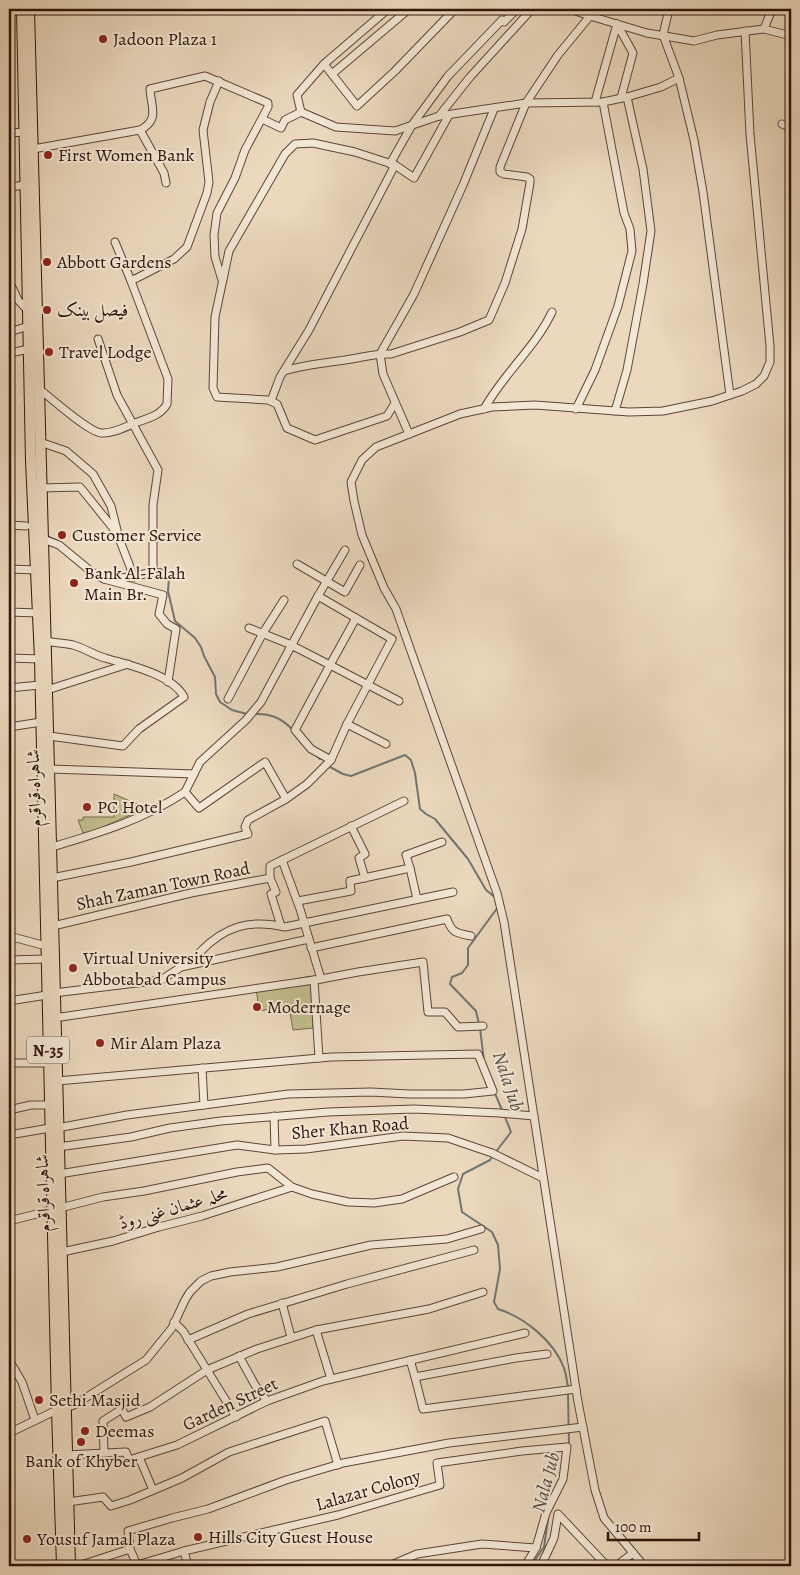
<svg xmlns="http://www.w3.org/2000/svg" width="800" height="1575" font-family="Alegreya,Amiri,serif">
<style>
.green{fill:#c0bc8c;stroke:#78684a}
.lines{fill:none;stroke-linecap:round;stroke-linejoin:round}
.stream{stroke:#707673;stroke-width:2}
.minor-casing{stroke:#5e4536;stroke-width:9}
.highway-casing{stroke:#2f1409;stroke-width:12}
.minor{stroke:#f2e6d4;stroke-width:7}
.highway{stroke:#ebd8bd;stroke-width:10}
.poi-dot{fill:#8f2418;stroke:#f2e6d4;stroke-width:2}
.labels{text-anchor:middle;stroke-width:4;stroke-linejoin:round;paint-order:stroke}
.shield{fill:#f2e6d4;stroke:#6a5346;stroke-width:1}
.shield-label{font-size:16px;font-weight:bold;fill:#2f1409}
.poi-label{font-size:18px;fill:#2f1409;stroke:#f2e6d4;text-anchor:start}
.street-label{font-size:18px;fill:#2f1409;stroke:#f2e6d4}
.water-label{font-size:19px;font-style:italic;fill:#554d47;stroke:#f2e6d4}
</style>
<rect width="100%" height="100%" fill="#ebd8bd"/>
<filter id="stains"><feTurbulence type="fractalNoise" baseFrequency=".004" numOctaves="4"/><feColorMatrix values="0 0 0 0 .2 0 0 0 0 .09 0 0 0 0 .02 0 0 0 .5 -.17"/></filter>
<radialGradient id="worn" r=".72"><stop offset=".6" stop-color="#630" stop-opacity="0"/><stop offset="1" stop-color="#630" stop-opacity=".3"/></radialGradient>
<g class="green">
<path d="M114,794L146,808L96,830L83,833L78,820H83V817H114Z"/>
<path d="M311,976L313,1028L293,1030L289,1006L259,1011L256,987Z"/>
</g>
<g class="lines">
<g class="stream">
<path d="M49,537L60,542"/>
<path d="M154,569H162L166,572L169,578L168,591L175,621L195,638L201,647L204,656L215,677L216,694L220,702L232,710L247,714"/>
<path d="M254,714C270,713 281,718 292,729"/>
<path d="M316,755L320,759"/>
<path d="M330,767L343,774L351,776L405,755L411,760L415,773L420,809L426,814L435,819L468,859L486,890L496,898"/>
<path d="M479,1024L476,1011L450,984L452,977L462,973L468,965V948L498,907"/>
<path d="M480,1028L484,1061"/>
<path d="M494,1091L502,1110"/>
<path d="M495,1153L511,1132L505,1117"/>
<path d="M492,1157L490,1160L463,1174L458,1189L462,1212L492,1232L498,1245L500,1269L494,1302L498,1309C524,1317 554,1341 564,1368C566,1374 567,1381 568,1387"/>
<path d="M568,1392L569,1445"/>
<path d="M531,1566L544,1547L549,1513"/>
</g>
<g class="minor-casing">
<g id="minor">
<path d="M570,9L590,16L647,33L694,41L717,35L764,29L791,36"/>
<path d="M669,9L663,35L679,78L694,140L703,192L730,395"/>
<path d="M617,24L633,53L621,98"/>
<path d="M764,29L772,9"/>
<path d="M324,64L357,106L395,71L455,9"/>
<path d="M332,74L409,9"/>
<path d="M595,102L617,24"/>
<path d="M301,112L297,95L324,64L388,9"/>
<path d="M439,116L470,77L532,9"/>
<path d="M262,119L281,128L285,120L301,112L336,127L395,131L439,116L526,103L603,102L627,97L661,87L679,78"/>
<path d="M782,124L791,128"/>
<path d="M140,130L164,173L166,183"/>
<path d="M9,133L25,132"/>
<path d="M33,149L140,130C160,120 151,107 150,89L205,76L268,103V107L245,150L235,178L217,213L214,235L215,257L222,280"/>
<path d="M390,164L412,125L448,76L502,20L504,22L517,9"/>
<path d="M9,187L26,185"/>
<path d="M115,242L131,281"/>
<path d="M9,281L18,300L29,312"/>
<path d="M9,332L29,326"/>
<path d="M98,339L117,395L158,470L153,505V572L131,577L104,579"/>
<path d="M9,353L30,349"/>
<path d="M284,371C306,364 328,363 351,359C364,357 377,353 391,354L460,332L489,320L505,283L522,229L530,183V179L527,177L504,174L500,172V167L526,103L558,55L590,16"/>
<path d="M38,388C51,398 87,431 101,433C113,434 127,426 138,422C149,418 161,415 167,404L168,379L131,281L174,259L187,247L207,193L209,182L203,130L210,102L219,81"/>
<path d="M271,401L280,377L309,330L395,165"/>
<path d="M395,403L387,416L315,440L287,428L277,404L268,400L217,397L213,388L215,317L229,251L285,154L295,144L313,143L355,152L395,165L414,178L449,115"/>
<path d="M484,409C504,373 535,348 552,312"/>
<path d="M576,409L595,370L618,306L632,251L630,229L624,213L603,102"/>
<path d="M615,411L627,370L643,284L651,231L643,169L627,97"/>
<path d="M409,434L383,374L380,354L414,294L463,185L494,109"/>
<path d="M40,442L66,451L93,474L111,506L117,530"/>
<path d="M41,488L80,487L117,533L134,577"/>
<path d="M9,525L26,526"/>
<path d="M43,539L59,545L93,573L104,579L163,595L159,614L167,624L176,629L168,682"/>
<path d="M297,564L345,592L360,565"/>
<path d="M9,569L37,570"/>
<path d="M9,612L38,613"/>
<path d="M356,618L330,665L399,701"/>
<path d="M249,628L289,644L330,665L295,730L311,749L331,760"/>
<path d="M46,641C55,643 64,643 73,645C84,648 94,655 105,658C128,665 172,674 184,697L139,729L123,746L49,736"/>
<path d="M9,658L40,659"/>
<path d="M9,688L40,685"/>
<path d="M47,690L128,664"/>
<path d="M228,699L263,633L284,600"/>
<path d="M347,724L386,744"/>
<path d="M9,727L41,722"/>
<path d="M50,769L194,774"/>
<path d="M185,792L200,762L246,720L261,702L318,596"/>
<path d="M351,826L365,854L359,858L365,878"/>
<path d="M52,847C99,833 143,820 185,792L199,808L265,762L286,799"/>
<path d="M410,868L417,899"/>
<path d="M52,878L131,862L248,834L245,827L248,820L286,799L307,784L331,760L347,724L392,639L318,596L345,550"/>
<path d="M270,878L276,892L271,894L281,926"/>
<path d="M298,901L351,891L350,881L410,868L406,855L442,842"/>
<path d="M53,926L191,893L270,878V866L404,801"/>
<path d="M9,936L46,946"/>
<path d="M311,948L447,919C452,933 456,933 471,936"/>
<path d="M9,960L46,959"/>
<path d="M203,962L200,952C225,926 250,919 285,927L453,892"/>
<path d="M321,979L358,972L423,962L428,1012H445L458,1027L483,1026"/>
<path d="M314,980L319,1058"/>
<path d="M54,993L161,980L181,967L309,939"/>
<path d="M9,1001L47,995"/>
<path d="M54,1018L321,979L300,909L282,860"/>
<path d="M9,1063H48"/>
<path d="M202,1068L204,1105"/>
<path d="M57,1081L331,1057L478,1054L493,1091L464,1094H409L371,1092L288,1094L127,1115L57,1128"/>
<path d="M9,1110L31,1105H50"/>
<path d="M274,1116L275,1150L306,1149L403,1136L448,1138L492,1153L543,1178"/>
<path d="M9,1135L50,1128"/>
<path d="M58,1147L131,1137L170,1128L221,1121L328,1112L414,1109L499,1113L534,1116"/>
<path d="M59,1174L237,1145L275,1150"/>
<path d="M60,1208L103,1197L144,1191L237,1172L268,1168L292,1187L312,1194L348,1202L374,1203L402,1199L454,1177"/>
<path d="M9,1221L52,1210"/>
<path d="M62,1252L113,1241L159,1227L202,1216L292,1187"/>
<path d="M282,1303L291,1337"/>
<path d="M174,1322L183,1331L236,1417"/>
<path d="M316,1330L331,1379"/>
<path d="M188,1340L248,1314L347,1284L474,1250"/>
<path d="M239,1356L255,1385L267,1401"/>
<path d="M9,1360L22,1382L35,1420"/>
<path d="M410,1360L415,1377L516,1358L547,1354"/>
<path d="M415,1377L423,1409L576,1389"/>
<path d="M65,1408L74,1405L146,1360L172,1328L185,1300L190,1292L201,1281L211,1276L230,1272L277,1267L371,1245L447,1239L481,1229"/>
<path d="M9,1433L57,1410"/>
<path d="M104,1453L103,1421L122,1409L126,1417L150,1407L207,1370L257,1349L316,1330L429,1309L483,1292"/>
<path d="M66,1455L126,1452L129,1460L177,1445L267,1401L323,1381L525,1333"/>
<path d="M139,1457L153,1490"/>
<path d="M68,1502L103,1497L111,1506L130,1500L182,1478L229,1452L325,1421L338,1465"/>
<path d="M130,1549L128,1531L172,1518L208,1509L286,1480L343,1463L449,1443L583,1427"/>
<path d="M184,1551L188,1566"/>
<path d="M78,1566L130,1549L137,1565L184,1551L338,1515L440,1485L437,1463L522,1451L567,1447L563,1479L546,1513L536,1548L525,1566"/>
<path d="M389,1566L417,1554L482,1544L536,1548"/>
<path d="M541,1566L554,1538L558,1514L607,1566"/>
<path d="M616,1566L633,1553"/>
<path d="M644,1566L604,1518L595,1490L578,1402L504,922L497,893L396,609L384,588L362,535L354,501L351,482L362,460L376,447L460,414L492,407L535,405L629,412L663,411L712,401L742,391L756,384L764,376L770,362V346L750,134L745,31"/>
</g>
</g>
<g class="highway-casing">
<g id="highway">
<path d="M22,9L31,461L40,659L57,1410L62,1566"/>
<path d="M29,9L70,1566"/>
</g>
</g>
<use href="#minor" class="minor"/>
<use href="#highway" class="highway"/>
</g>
<g class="poi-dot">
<circle cx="103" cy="39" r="5"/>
<circle cx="48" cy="155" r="5"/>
<circle cx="47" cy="262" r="5"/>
<circle cx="47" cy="310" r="5"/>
<circle cx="49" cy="352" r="5"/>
<circle cx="62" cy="535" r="5"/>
<circle cx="74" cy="583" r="5"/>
<circle cx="87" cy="807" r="5"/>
<circle cx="73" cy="968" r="5"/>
<circle cx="257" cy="1007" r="5"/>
<circle cx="100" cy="1043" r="5"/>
<circle cx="39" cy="1400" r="5"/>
<circle cx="85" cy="1431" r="5"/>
<circle cx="81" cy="1442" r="5"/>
<circle cx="198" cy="1537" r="5"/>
<circle cx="27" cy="1539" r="5"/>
</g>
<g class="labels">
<rect class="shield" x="27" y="1036.5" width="42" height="27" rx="4"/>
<g class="shield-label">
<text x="48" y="1056">N-35</text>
</g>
<g class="poi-label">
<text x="113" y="45">Jadoon Plaza 1</text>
<text x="58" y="161">First Women Bank</text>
<text x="57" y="268">Abbott Gardens</text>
<text x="57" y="316">فیصل بینک</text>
<text x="59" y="358">Travel Lodge</text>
<text x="72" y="541">Customer Service</text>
<text x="84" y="579">Bank Al-Falah<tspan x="84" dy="21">Main Br.</tspan></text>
<text x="97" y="813">PC Hotel</text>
<text x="83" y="964">Virtual University<tspan x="83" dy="21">Abbotabad Campus</tspan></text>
<text x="267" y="1013">Modernage</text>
<text x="110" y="1049">Mir Alam Plaza</text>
<text x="49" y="1406">Sethi Masjid</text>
<text x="95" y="1437">Deemas</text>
<text x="81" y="1467" text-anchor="middle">Bank of Khyber</text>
<text x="208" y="1543">Hills City Guest House</text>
<text x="37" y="1545">Yousuf Jamal Plaza</text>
</g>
<g class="street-label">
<text transform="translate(34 788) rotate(-92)" y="6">شاہراہ قراقرم</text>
<text transform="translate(163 886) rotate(-12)" y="6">Shah Zaman Town Road</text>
<text transform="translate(350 1128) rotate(-5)" y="6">Sher Khan Road</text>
<text transform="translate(43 1193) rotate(-92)" y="6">شاہراہ قراقرم</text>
<text transform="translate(173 1208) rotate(-16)" y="6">محلہ عثمان غنی روڈ</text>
<text transform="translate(230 1404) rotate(-25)" y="6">Garden Street</text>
<text transform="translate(368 1490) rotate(-16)" y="6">Lalazar Colony</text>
</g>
<g class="water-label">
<text transform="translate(509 1081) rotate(72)" y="7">Nala Jub</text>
<text transform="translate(545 1482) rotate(-75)" y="7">Nala Jub</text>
</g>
</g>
<rect width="800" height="1575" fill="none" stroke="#ebd8bd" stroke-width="30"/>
<rect x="10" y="10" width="780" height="1555" fill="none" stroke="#2f1409" stroke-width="2.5"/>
<rect x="15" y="15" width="770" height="1545" fill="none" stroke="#2f1409"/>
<path d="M608 1532v8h91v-8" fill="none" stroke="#2f1409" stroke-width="2.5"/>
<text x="615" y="1532" font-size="15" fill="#2f1409" stroke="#f2e6d4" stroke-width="4" paint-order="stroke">100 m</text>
<rect width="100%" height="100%" filter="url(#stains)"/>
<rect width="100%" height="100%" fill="url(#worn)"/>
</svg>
